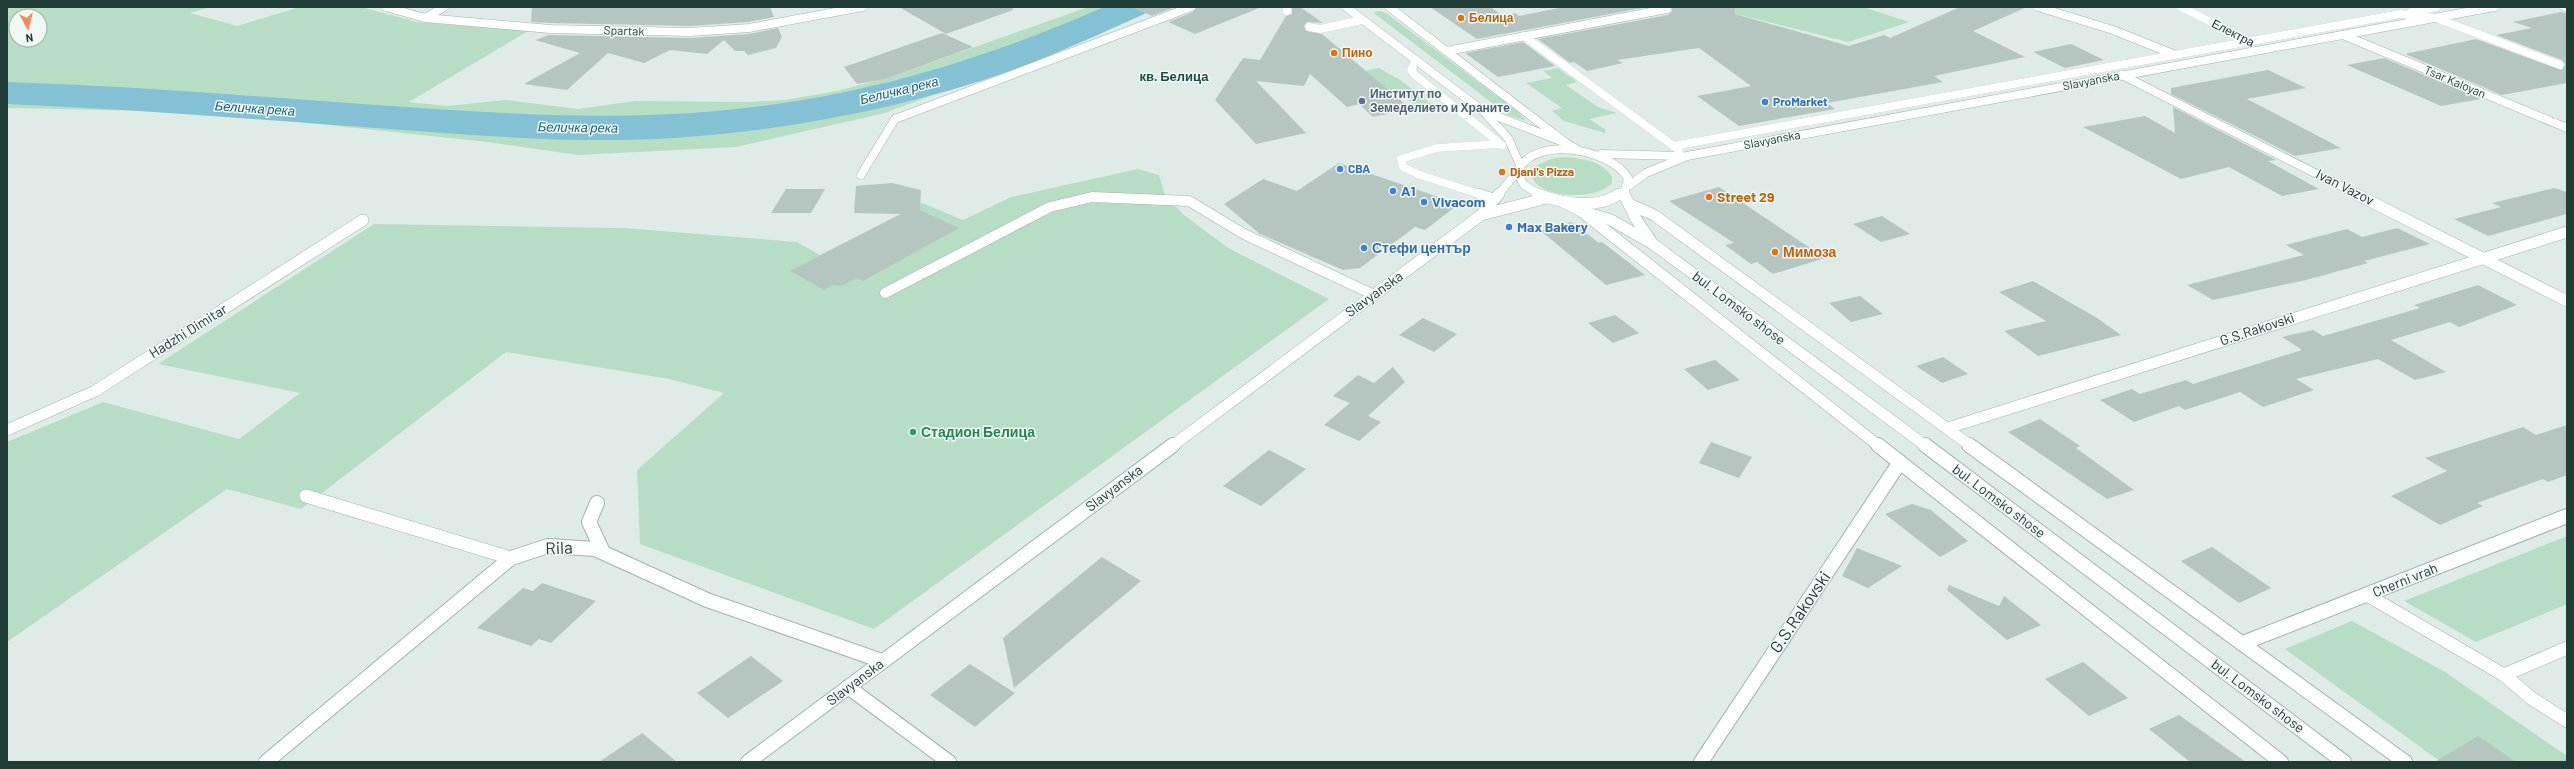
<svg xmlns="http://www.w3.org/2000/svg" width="2574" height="769" font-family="Barlow,sans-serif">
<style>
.green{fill:#b7dec5;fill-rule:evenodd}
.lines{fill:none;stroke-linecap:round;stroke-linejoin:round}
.river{fill:#84c1d4;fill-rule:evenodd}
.building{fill:#b5c6c0}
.lane-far2-casing{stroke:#a2b3af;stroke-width:8}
.lane-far1-casing{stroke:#a2b3af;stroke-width:11}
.lane-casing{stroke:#a2b3af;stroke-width:14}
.street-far2-casing{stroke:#a2b3af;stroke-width:9}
.street-far1-casing{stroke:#a2b3af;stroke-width:12}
.street-casing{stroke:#a2b3af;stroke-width:16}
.secondary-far2-casing{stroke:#9eb8b0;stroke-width:9}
.secondary-far1-casing{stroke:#9eb8b0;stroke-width:12}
.secondary-casing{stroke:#9eb8b0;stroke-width:16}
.lane-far2{stroke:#fff;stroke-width:8}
.lane-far1{stroke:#fff;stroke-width:10}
.lane{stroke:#fff;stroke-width:13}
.street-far2{stroke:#fff;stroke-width:8}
.street-far1{stroke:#fff;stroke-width:11}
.street{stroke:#fff;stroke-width:14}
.secondary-far2{stroke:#fff;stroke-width:8}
.secondary-far1{stroke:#fff;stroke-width:11}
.secondary{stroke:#fff;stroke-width:14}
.food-dot{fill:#e8710a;stroke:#f0f8f5;stroke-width:1.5}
.service-dot{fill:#5c6f8a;stroke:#f0f8f5;stroke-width:1.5}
.shop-dot{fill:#3f7fe0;stroke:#f0f8f5;stroke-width:1.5}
.leisure-dot{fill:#2e9e5b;stroke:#f0f8f5;stroke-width:1.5}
.labels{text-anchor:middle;stroke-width:3;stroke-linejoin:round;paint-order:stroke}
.far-food-label{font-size:12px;font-weight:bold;fill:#c56008;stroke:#f0f8f5;text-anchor:start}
.far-street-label{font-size:12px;fill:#203c37;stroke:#f0f8f5}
.far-service-label{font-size:12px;font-weight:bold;fill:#4e5e75;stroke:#f0f8f5;text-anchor:start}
.far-shop-label{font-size:12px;font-weight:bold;fill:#366cbe;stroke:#f0f8f5;text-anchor:start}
.far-neighbourhood-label{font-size:13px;font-weight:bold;fill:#1b4f47;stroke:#f0f8f5}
.far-water-label{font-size:13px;font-style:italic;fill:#17627b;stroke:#f0f8f5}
.street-label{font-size:14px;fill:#203c37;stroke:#f0f8f5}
.shop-label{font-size:14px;font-weight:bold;fill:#366cbe;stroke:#f0f8f5;text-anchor:start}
.food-label{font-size:14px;font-weight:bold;fill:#c56008;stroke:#f0f8f5;text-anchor:start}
.leisure-label{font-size:14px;font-weight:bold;fill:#27864d;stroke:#f0f8f5;text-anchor:start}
.near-street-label{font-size:17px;fill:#203c37;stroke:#f0f8f5}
</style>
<rect width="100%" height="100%" fill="#dfebe7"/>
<g class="green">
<path d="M7,7H210L190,13L237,26L300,7H361L417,22L528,31L409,102L447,106L506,100L578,109L635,101L747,102L785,100L837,91L890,77L1088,7H1160L1102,32L885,113L736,147L578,155L488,142L205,112L7,108ZM16,16H40V40H16Z"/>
<path d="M1708,7H1863L1909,22L1848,42Z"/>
<path d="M1380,11L1386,13L1517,111L1526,121L1508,115L1375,14L1374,12Z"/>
<path d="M1379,68L1400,80L1435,107L1421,110L1397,91L1385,94L1360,72Z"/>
<path d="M1558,68L1577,82L1566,85L1598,107L1617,113L1589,119L1605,129V133L1564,121L1552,111L1562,108L1526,83L1552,78L1543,71Z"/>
<path d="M1563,157C1581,158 1600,160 1612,176V183C1595,204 1520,197 1534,167L1551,159Z"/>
<path d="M1138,169L1159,175L1165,195L1169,200L1184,215L1228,248L1329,299L874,629L640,544L637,470L724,393L669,379L506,352L301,509L227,489L7,642V442L103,402L239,439L300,393L158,364L374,224L624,228L797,242L820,255L922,203L963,220L1011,197Z"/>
<path d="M2567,536V606L2565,605L2476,642L2404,601Z"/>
<path d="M2352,621L2445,672L2567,756V762H2441L2285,649Z"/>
</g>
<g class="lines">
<path class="river" d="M1104,7H1149L1144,14C1100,34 1056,54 1010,71C902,109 788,130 674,138C580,144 485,136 390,129C262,120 135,109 7,104V82C130,86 253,96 376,105C490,113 603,121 717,111C854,99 978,62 1104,7Z"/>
</g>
<g class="building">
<path d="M532,7H770L774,17L748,22L690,26L550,23L531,22Z"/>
<path d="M899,7H1012L1013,10L946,34Z"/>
<path d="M1132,7H1175L1152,16Z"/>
<path d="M1197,7H1259V8L1195,34L1168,22L1193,12Z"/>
<path d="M1292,7H1300L1323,23L1307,22L1304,26L1306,31L1322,34L1411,109L1373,117L1359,104L1347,107L1310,74L1304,86L1256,81L1306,133L1256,144L1215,100L1243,58L1260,60L1286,16L1292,14Z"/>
<path d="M1430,7H1490L1504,16L1515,13L1519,16L1564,7H1647L1477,39Z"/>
<path d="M1672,7H1735V14L1849,46L1884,35L1890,38L1960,7H2027L1973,31L2025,57L1934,76L1943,82L1827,103L1835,109L1739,126L1697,96L1751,86L1699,48L1617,60L1623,63L1587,71L1574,62L1570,63L1538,39L1668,15L1672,11Z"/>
<path d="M2561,12L2567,14V83L2502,95L2405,54L2476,39L2561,70L2565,65L2562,60L2496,35L2532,28L2513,22Z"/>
<path d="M778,28L782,37L776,48L748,55L744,51H735L724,40L707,54L670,50L644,63L608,53L567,90L524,84L580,53L535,40L549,35L690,38L749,34Z"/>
<path d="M942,33L973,47L885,79L857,84L844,67Z"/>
<path d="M1523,42L1555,66L1498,77L1465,53Z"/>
<path d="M2071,44L2104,60L2065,68L2033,52Z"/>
<path d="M2384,58L2481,99L2441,106L2347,65Z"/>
<path d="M2268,70L2306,88L2247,99L2341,148L2295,156L2171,94V88Z"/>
<path d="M2173,107L2276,160L2268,161L2319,189L2282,196L2229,167L2181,179L2083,127L2145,116L2175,133Z"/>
<path d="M1339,163L1459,204L1425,230L1415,227L1360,268L1343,270L1260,234L1224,204L1263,179L1297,191Z"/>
<path d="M892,183L921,190L920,210L959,228L863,281L857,278L841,286L832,285L824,290L790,271L901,214L854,213L856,186Z"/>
<path d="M1719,187L1743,203L1825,258L1773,274L1757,262L1751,264L1725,245L1734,243L1669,201Z"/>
<path d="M2554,188L2567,192V214L2488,236L2454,219L2501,207L2492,203Z"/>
<path d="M786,189H825L811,213H771Z"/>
<path d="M1882,216L1910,234L1881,242L1853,224Z"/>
<path d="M1571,222L1599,243L1602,242L1645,275L1606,285L1541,231Z"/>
<path d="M2397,228L2430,244L2364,261L2368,263L2306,280L2213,300L2187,285L2304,255L2286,245L2347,229L2362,237Z"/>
<path d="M2033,281L2097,318L2121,335L2038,356L2004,331L2046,321L1999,292Z"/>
<path d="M2478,285L2517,305L2459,327L2450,322L2391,340L2446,372L2415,380L2378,359L2296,379L2314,390L2263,407L2240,392L2185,410L2179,406L2134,422L2100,400L2132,389L2140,394L2186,380L2193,384L2302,350L2282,337L2313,330L2323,336L2420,308L2414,305Z"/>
<path d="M1860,296L1883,314L1851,322L1829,303Z"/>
<path d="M1615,315L1639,333L1613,343L1588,323Z"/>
<path d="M1423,318L1457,334L1434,352L1399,335Z"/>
<path d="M1943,357L1968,374L1942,383L1916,366Z"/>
<path d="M1715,360L1740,380L1708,390L1684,369Z"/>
<path d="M1393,367L1405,382L1368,416L1381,422L1359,441L1324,425L1350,403L1333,396L1358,375L1374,383Z"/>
<path d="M2040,419L2080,446L2076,448L2134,490L2107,499L2008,432Z"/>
<path d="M2567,425V475L2548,482L2543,479L2477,503L2483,506L2440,525L2391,496L2447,471L2425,458L2523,427L2536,435Z"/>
<path d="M1711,442L1752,457L1739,478L1699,463Z"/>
<path d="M1269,450L1306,469L1261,506L1223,486Z"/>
<path d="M1912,504L1931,510L1968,541L1940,557L1885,514Z"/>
<path d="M2212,547L2271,588L2239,603L2181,561Z"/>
<path d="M1857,548L1902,566L1868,588L1842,576Z"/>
<path d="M1102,557L1141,581L1014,688L1003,638Z"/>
<path d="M542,583L596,601L551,643L539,639L531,646L477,628L523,588L533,591Z"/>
<path d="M1949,585L1999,606L2004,596L2041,625L2007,640L1947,590Z"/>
<path d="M751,656L783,681L728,718L697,693Z"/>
<path d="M2083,662L2128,698L2089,716L2045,679Z"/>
<path d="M970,664L1015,693L975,727L930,695Z"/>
<path d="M2179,715L2246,762H2190L2149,729Z"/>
<path d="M642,733L677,762H599Z"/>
<path d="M2478,736L2516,762H2435Z"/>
</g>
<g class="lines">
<g class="lane-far2-casing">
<g id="lane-far2">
<path d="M1287,7V11"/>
<path d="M2181,7L2248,41"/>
<path d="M2411,12L2436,7"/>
<path d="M1309,27L1320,29L1362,20"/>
<path d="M1524,36L1679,150"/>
<path d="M1416,60L1411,70L1415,75L1502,145"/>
<path d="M1673,146L2400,14L2436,18L2560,65"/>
<path d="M1482,195L1420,175L1403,167L1401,159L1437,148L1499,144"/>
</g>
</g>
<g class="lane-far1-casing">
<g id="lane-far1">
<path d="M1479,194L1495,199"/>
<path d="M885,293L1050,207L1092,197L1189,201L1244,234L1372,294"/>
</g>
</g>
<g class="lane-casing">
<g id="lane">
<path d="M306,496L511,558"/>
<path d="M2367,595L2504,675L2567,648"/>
<path d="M2504,675L2531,698L2567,721"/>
</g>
</g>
<g class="street-far2-casing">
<g id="street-far2">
<path d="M386,7L425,18L550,29L690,32L749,28L862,7"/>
<path d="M1389,7L1566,143"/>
<path d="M2038,7L2113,30L2173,54"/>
<path d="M2564,7L2567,8"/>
<path d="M425,18L444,7"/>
<path d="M2343,35L2567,128"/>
<path d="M1447,51L1667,9"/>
<path d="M2122,75L2358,195"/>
<path d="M861,175L895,119L1191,7"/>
</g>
</g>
<g class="street-far1-casing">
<g id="street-far1">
<path d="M2356,194L2567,301"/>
<path d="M1629,204L1654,215L1971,446"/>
<path d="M1581,211L1879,446"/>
<path d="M1948,428L2567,232"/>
<path d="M7,430L95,391L363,220"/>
</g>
</g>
<g class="street-casing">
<g id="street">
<path d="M1878,445L2281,762"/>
<path d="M1969,445L2405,762"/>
<path d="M597,503L589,522L603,552"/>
<path d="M2243,643L2567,516"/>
<path d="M848,687L949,762"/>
<path d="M266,762L511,558L548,546L595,549L707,600L882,661"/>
<path d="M1701,762L1900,462"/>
</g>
</g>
<g class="secondary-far2-casing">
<g id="secondary-far2">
<path d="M1346,7L1483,111L1508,138L1520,165"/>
<path d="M1486,112L1566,143L1578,150"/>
<path d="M1601,154L1682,156"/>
<path d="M1627,187L1646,173L1687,156L2494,7"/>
<path d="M1624,193L1625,195"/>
<path d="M1498,195L1517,172"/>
<path d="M1540,195L1524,185L1517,172C1534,135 1609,148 1628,178L1625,190L1618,195"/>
</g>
</g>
<g class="secondary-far1-casing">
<g id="secondary-far1">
<path d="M1537,194C1561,203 1597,210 1619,194"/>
<path d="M1624,194L1636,219L1651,241"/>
<path d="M1563,202L1581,211L1611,220L1653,244L1926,446"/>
<path d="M1481,215L1547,198"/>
<path d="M1172,446L1481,215L1499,194"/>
</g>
</g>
<g class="secondary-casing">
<g id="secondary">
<path d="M1925,445L2344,762"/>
<path d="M748,762L1173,445"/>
</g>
</g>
<use href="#lane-far2" class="lane-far2"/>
<use href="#lane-far1" class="lane-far1"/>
<use href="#lane" class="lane"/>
<use href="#street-far2" class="street-far2"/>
<use href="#street-far1" class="street-far1"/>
<use href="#street" class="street"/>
<use href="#secondary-far2" class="secondary-far2"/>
<use href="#secondary-far1" class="secondary-far1"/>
<use href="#secondary" class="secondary"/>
</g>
<g class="food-dot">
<circle cx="1461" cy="18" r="4"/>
<circle cx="1334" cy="53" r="4"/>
<circle cx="1502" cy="172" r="4"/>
<circle cx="1709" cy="197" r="4"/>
<circle cx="1775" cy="252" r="4"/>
</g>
<circle class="service-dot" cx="1362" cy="101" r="4"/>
<g class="shop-dot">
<circle cx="1765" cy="102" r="4"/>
<circle cx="1340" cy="169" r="4"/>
<circle cx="1393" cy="191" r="4"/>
<circle cx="1424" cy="202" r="4"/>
<circle cx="1509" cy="227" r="4"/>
<circle cx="1364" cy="248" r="4"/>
</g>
<circle class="leisure-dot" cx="913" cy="432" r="4"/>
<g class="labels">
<g class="far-food-label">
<text x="1469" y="22">Белица</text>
<text x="1342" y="57">Пино</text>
<text x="1510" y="176">Djani's Pizza</text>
</g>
<g class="far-street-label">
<text transform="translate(624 31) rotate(2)" y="4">Spartak</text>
<text transform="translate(2233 33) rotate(27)" y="4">Електра</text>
<text transform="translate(2091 81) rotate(-11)" y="4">Slavyanska</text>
<text transform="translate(2455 82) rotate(23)" y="4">Tsar Kaloyan</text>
<text transform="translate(1772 140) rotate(-11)" y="4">Slavyanska</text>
</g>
<g class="far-service-label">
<text x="1370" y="98">Институт по<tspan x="1370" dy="14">Земеделието и Храните</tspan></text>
</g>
<g class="far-shop-label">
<text x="1773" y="106">ProMarket</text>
<text x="1348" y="173">CBA</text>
</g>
<g class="far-neighbourhood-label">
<text x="1174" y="81">кв. Белица</text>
</g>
<g class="far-water-label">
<text transform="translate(899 90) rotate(-14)" y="5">Беличка река</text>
<text transform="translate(255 108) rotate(4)" y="5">Беличка река</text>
<text transform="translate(578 127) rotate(1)" y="5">Беличка река</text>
</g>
<g class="street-label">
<text transform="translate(2345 187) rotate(27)" y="5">Ivan Vazov</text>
<text transform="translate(1374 294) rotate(-36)" y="5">Slavyanska</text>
<text transform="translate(1739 308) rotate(37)" y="5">bul. Lomsko shose</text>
<text transform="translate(2257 329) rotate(-18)" y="5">G.S.Rakovski</text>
<text transform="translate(188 331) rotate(-32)" y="5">Hadzhi Dimitar</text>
<text transform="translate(1114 488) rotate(-37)" y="5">Slavyanska</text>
<text transform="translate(1999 501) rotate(37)" y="5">bul. Lomsko shose</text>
<text transform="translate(2405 580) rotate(-22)" y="5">Cherni vrah</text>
<text transform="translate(855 682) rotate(-37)" y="5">Slavyanska</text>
<text transform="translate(2258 696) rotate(37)" y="5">bul. Lomsko shose</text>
</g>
<g class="shop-label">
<text x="1401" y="196">A1</text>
<text x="1432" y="207">Vivacom</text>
<text x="1517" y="232">Max Bakery</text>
<text x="1372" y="253">Стефи център</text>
</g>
<g class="food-label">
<text x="1717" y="202">Street 29</text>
<text x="1783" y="257">Мимоза</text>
</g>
<g class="leisure-label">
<text x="921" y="437">Стадион Белица</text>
</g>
<g class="near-street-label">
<text transform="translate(559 548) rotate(-2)" y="6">Rila</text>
<text transform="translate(1800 612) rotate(-56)" y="6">G.S.Rakovski</text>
</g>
</g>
<rect width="2574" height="769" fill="none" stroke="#203c37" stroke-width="16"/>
<g transform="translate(28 28) rotate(172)"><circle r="19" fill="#f0f8f5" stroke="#9dada9"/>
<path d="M0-3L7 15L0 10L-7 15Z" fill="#f98750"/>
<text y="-6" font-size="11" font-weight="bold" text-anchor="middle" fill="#203c37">N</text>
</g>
</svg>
